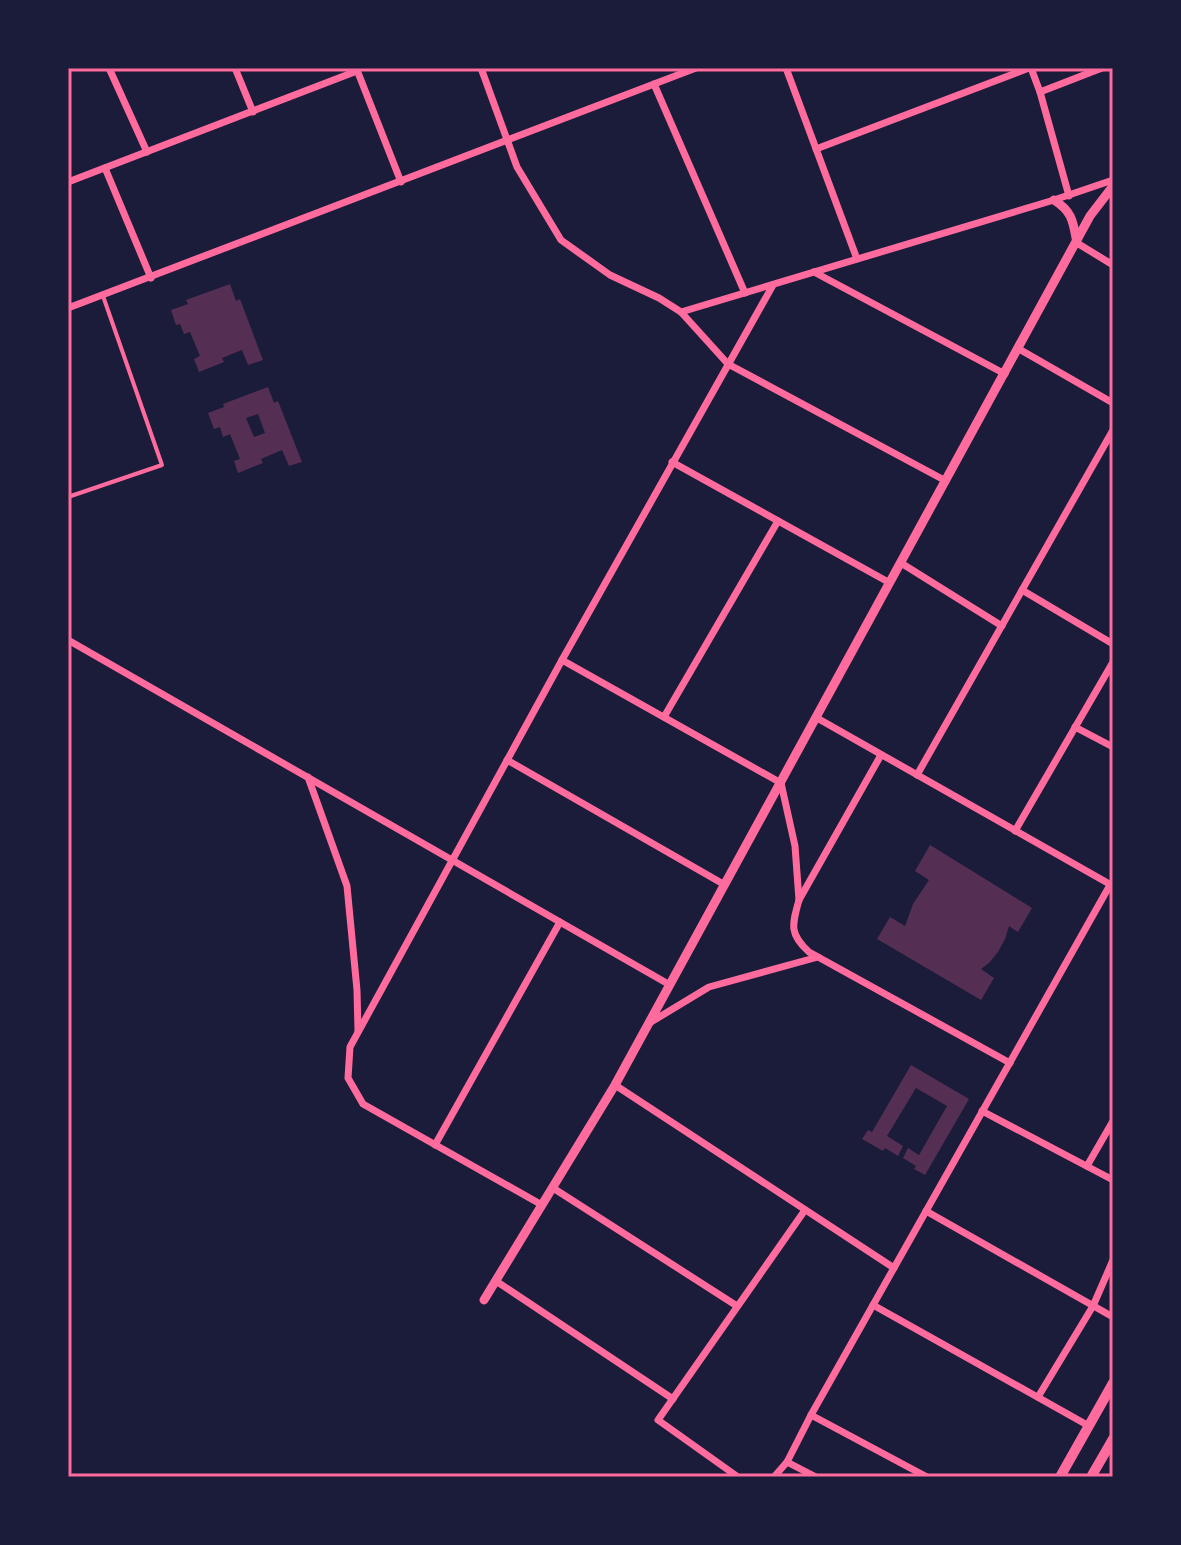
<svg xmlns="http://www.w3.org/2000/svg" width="1181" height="1545" font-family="Poppins,sans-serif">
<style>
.building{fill:#542f53;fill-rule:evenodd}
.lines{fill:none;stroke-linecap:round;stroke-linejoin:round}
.service{stroke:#ff6b9d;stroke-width:4}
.minor{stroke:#ff6b9d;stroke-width:7}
.tertiary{stroke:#ff6b9d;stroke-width:9}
.secondary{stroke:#ff6b9d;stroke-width:10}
.neatline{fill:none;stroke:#ff6b9d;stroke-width:3}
</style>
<rect width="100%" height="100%" fill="#1b1b3a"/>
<g class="building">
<path d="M230,284L236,301L240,299L263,360L248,365L242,350L222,358L224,362L199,372L194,359L200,356L190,332L184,334L180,324L176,325L171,310L188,304L186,300Z"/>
<path d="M268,387L274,403L278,401L302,462L289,466L282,450L261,459L263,463L238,473L234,461L240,459L230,434L223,437L220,427L214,429L208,413L224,407L223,404ZM258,414L265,433L254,437L246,418Z"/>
<path d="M930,845L1032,908L1018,932L1009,926L1005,939L998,952L989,963L981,969L994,978L981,1000L877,939L890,917L905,926L913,904L929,880L915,871Z"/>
<path d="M911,1065L969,1099L925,1175L914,1169L916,1166L903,1158L908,1148L919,1155L947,1106L916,1088L887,1136L903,1146L898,1156L885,1148L883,1151L862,1139L868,1130L872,1132Z"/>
</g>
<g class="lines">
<path class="service" d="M68,497L162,465L103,296"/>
<g class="minor">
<path d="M109,68L147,152"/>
<path d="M235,68L253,112"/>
<path d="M481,68L517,167L561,240L610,275L659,298L681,312L728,364L946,481"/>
<path d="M786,68L857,259"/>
<path d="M1031,68L1040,92L1069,196"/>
<path d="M357,70L401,182"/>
<path d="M654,84L745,293"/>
<path d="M1040,92L1102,68"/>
<path d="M816,149L1029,68"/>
<path d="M105,168L151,278"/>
<path d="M68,182L357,71"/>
<path d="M1077,243L1113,265"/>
<path d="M814,272L1005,374"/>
<path d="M68,308L696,68"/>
<path d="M681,312L1054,200L1113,180"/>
<path d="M1019,349L1113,403"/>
<path d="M672,462L890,583"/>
<path d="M901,563L1002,626"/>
<path d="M1022,590L1113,644"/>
<path d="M68,640L670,985"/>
<path d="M562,660L781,783L795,846L799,900"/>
<path d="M664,717L778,521"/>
<path d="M817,718L1113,886"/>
<path d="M1075,727L1113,747"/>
<path d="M881,755L799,900C792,925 789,934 809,952L1010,1063"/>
<path d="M507,760L725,885"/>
<path d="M917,775L1113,430"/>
<path d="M308,777L347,886L357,990L358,1031"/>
<path d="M1015,831L1113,662"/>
<path d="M651,1022L709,987L818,957"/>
<path d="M615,1085L894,1268"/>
<path d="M982,1111L1113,1180"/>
<path d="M435,1145L560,922"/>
<path d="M1087,1166L1113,1121"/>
<path d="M553,1188L737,1306"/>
<path d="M542,1205L363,1104L348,1078L350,1047L562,660L773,285"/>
<path d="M926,1211L1113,1317"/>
<path d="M496,1281L673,1399"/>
<path d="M873,1305L1089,1426"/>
<path d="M1038,1397L1093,1306L1113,1260"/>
<path d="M811,1415L927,1477"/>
<path d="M787,1462L816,1477"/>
<path d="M738,1477L658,1420L805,1210"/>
<path d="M774,1477L787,1462L811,1415L1110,885"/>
</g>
<g class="tertiary">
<path d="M1054,200C1073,212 1073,222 1077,243"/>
<path d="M484,1300L615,1085L1090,216L1113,186"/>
</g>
<g class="secondary">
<path d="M1060,1477L1113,1383"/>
<path d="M1091,1477L1113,1439"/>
</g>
</g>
<rect width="1181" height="1545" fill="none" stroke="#1b1b3a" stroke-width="140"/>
<rect x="70" y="70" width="1041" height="1405" class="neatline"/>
</svg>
